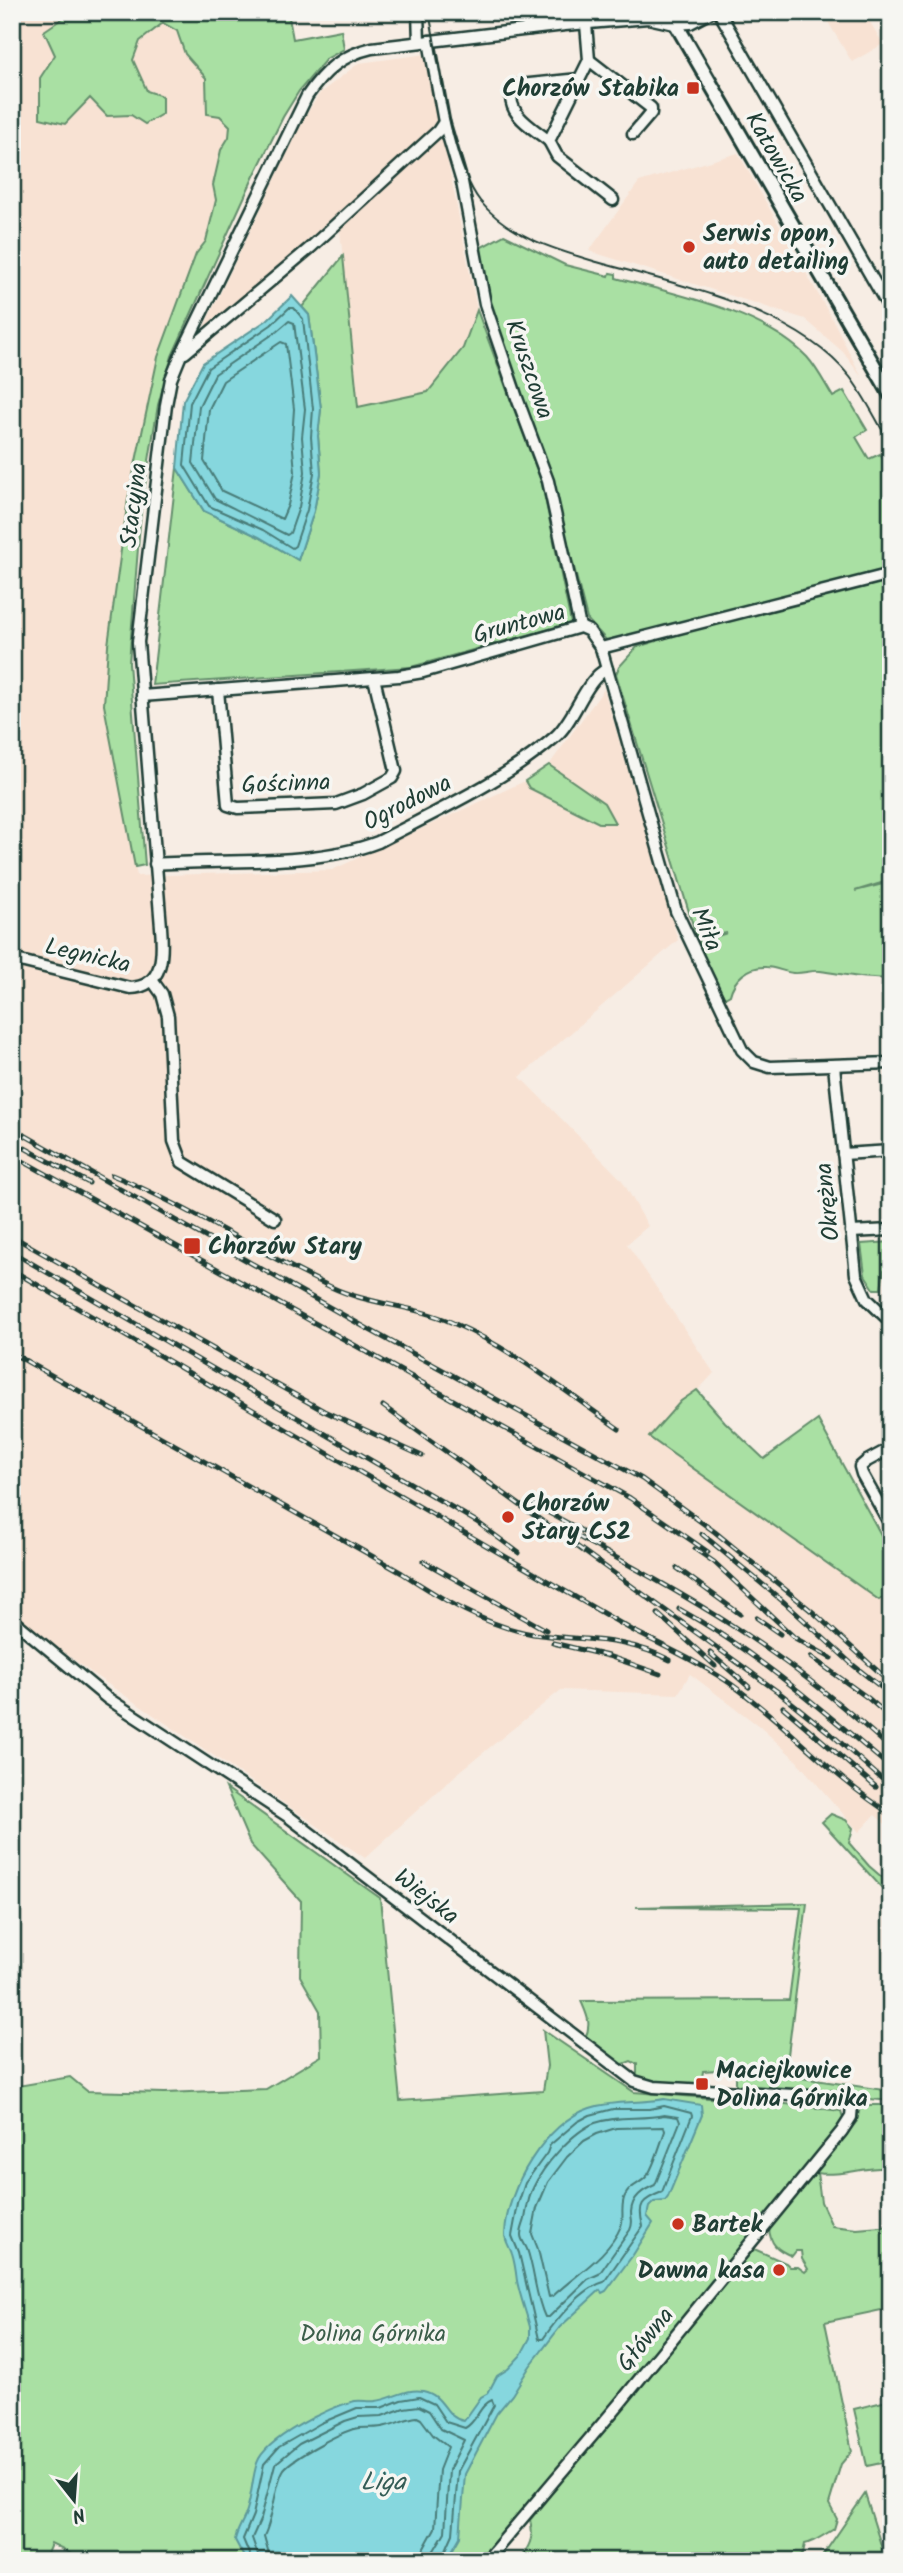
<svg xmlns="http://www.w3.org/2000/svg" width="903" height="2573" font-family="Kalam,sans-serif">
<style>
.built{fill:#f8e2d3}
.green{fill:#a9e0a3;stroke:#648e6c;stroke-width:2}
.water{fill:#86d7de;stroke:#5d999a;stroke-width:2}
.lines{fill:none;stroke-linecap:round;stroke-linejoin:round}
.shore{stroke:#487b78;stroke-width:2}
.minor-casing{stroke:#1f3d34;stroke-width:15}
.major-casing{stroke:#1f3d34;stroke-width:18}
.minor{stroke:#f6f6f2;stroke-width:10}
.major{stroke:#f6f6f2;stroke-width:12}
.tram{stroke:#1f3d34;stroke-width:2}
.rail-casing{stroke:#1f3d34;stroke-width:5}
.rail{stroke:#f6f6f2;stroke-width:2.5;stroke-dasharray:8;stroke-linecap:butt}
.poi-dot{fill:#c8321e;stroke:#f6f6f2;stroke-width:2.5}
.labels{text-anchor:middle;stroke-width:7;stroke-linejoin:round;paint-order:stroke}
.poi-label{font-size:24px;font-weight:bold;fill:#1f3d34;stroke:#f6f6f2;text-anchor:start}
.street-label{font-size:24px;fill:#1f3d34;stroke:#f6f6f2}
.park-label{font-size:24px;fill:#3b5e4a;stroke:#f6f6f2}
.water-label{font-size:26px;font-style:italic;fill:#345c56;stroke:#f6f6f2}
</style>
<rect width="100%" height="100%" fill="#f7ede4"/>
<filter id="ink" filterUnits="userSpaceOnUse"><feTurbulence type="fractalNoise" baseFrequency=".0143" numOctaves="2"/><feDisplacementMap in="SourceGraphic" scale="14" xChannelSelector="R" yChannelSelector="G"/><feConvolveMatrix kernelMatrix="1 2 1 2 8 2 1 2 1" color-interpolation-filters="sRGB"/></filter>
<g filter="url(#ink)">
<g class="built">
<path d="M12,12H67L56,55L40,78L90,98L107,116L131,115L147,91L133,60L140,41L163,23L177,31L185,54L206,78L207,114L220,116L230,126L229,137L221,150L213,185L216,200L206,241L196,254L158,357L128,499L109,645L104,705L137,876L332,870L525,781L529,788L599,823H614L604,803L549,765L604,689L678,940L520,1077L622,1180L648,1226L627,1244L714,1373L656,1435L879,1600L891,1592V1829L875,1815L859,1832L794,1758L759,1726L690,1674L678,1694L561,1690L458,1773L365,1858L96,1676L12,1614Z"/>
<path d="M822,12H864L883,44L852,62Z"/>
<path d="M427,54L438,117L434,126L208,330L205,325L306,115L320,93L359,63Z"/>
<path d="M443,136L477,310L463,348L428,392L358,407L340,230Z"/>
<path d="M738,153L835,324L862,378L843,352L805,319L589,251L639,182Z"/>
</g>
<g class="green">
<path d="M67,12H288L293,39L341,30L344,49L326,59L299,91L283,117L253,178L172,356L158,405L141,510L129,663L145,865L135,867L104,705L108,645L128,499L158,357L196,254L206,241L216,200L213,185L221,150L229,137L230,126L220,116L207,114L206,78L185,54L177,31L163,23L140,41L133,60L147,91L162,96V114L145,124L131,115L107,116L90,98L65,124L40,118V78L55,55L44,31L66,16Z"/>
<path d="M504,235L565,265L609,276L610,273L616,274V278C675,294 763,311 807,357C817,368 825,384 833,397L844,391L867,430L856,437L869,459L880,454L891,472V570L608,642L587,619L553,484L502,350L478,249Z"/>
<path d="M343,256L358,407L428,392L463,348L477,310L542,484L571,623L411,667L152,685L177,468L204,511L259,537L298,560L314,511L321,473L318,436L321,409L309,315L302,307Z"/>
<path d="M891,579V880L855,891L891,882V978C866,980 844,974 820,971C811,970 802,974 793,973C784,972 775,967 766,967C748,966 734,979 730,995L723,999L692,944L727,933L697,938L616,674L619,667L637,647L699,628Z"/>
<path d="M549,765L604,803L615,823H599L529,788L525,781Z"/>
<path d="M891,1242V1265L884,1270L881,1289H874L865,1275L861,1244Z"/>
<path d="M697,1390L725,1422L764,1459L818,1420L891,1553V1592L879,1600L649,1437L681,1401Z"/>
<path d="M226,1788L380,1898L400,2101L543,2091L547,2066L543,2030L634,2092L786,2104L841,2111L843,2118L809,2172L479,2561H86L51,2544L44,2561H12L16,2554L12,2538V2087L70,2077L87,2091L165,2093L266,2089L321,2056L320,2011L300,1976L301,1901L250,1844Z"/>
<path d="M831,1814L846,1820L853,1828L849,1843L869,1866L891,1885V1898L822,1822Z"/>
<path d="M807,1903L786,2071L788,2076L891,2091V2101L736,2087V2072L733,2069L703,2071L701,2085L655,2082L637,2076V2064L631,2061L621,2065L585,2038C592,2024 587,2015 581,2001L789,2000L801,1908L636,1907Z"/>
<path d="M869,2105H891V2168C864,2166 842,2177 817,2173L821,2202L832,2226L857,2229L891,2226V2308L825,2322L852,2451L841,2464L829,2504L837,2519L834,2529C825,2534 815,2542 805,2544L803,2553L794,2561H518C529,2548 535,2537 530,2520L752,2248L786,2263L790,2267H798L805,2272L808,2269L802,2259L801,2251H796L792,2256C777,2250 770,2244 769,2228L846,2135L857,2121L860,2107Z"/>
<path d="M891,2400V2461L867,2466L854,2409Z"/>
<path d="M865,2494L886,2561H819Z"/>
</g>
<g class="water">
<path d="M292,296L309,315L321,409L318,436L321,473L314,511L298,560L259,537L204,511L177,468L183,401L203,363L267,320Z"/>
<path d="M664,2099L701,2105L702,2115L668,2197L665,2201L654,2202L649,2207L647,2216L653,2223L633,2255L606,2291L602,2293L600,2290L560,2327L530,2366L512,2395L497,2413L465,2474L460,2537L446,2561H246L235,2540C237,2529 244,2521 247,2510C252,2495 252,2478 257,2463C265,2439 330,2406 355,2401C362,2400 369,2402 376,2401C392,2399 406,2388 423,2391C446,2396 443,2417 464,2421L481,2397L488,2393L497,2376L508,2369L521,2355L530,2338V2327C526,2312 520,2296 517,2281C516,2272 515,2263 512,2254C510,2247 505,2242 505,2234C506,2189 546,2122 590,2108C615,2100 639,2104 664,2099Z"/>
</g>
<g class="lines">
<g class="shore">
<path d="M289,308H294L303,319L313,409L311,437L314,473L307,510L295,546L292,548L263,530L209,506L184,465L190,403L208,368L271,325Z"/>
<path d="M289,321L294,323L305,409L302,437L305,472L299,507L290,533L287,535L215,499L193,463L199,406L215,374L276,332Z"/>
<path d="M281,342L286,344L294,409L292,438L295,472L288,505L282,519L222,491L204,461L209,409L223,381Z"/>
<path d="M664,2106L691,2113L692,2116L662,2192C642,2200 637,2204 643,2226L604,2282C582,2288 556,2320 543,2339H539L519,2253L512,2236L518,2204L525,2183L547,2153L550,2145L577,2122L590,2115L613,2109H650Z"/>
<path d="M664,2115L678,2117L680,2122L655,2185C643,2190 632,2197 631,2212C631,2220 634,2222 630,2230L599,2274L588,2279L549,2317H545C535,2296 535,2272 527,2249C525,2244 521,2240 521,2235C521,2229 524,2224 525,2219C527,2208 528,2198 533,2188C543,2166 572,2132 595,2123C618,2115 641,2120 664,2115Z"/>
<path d="M664,2127L665,2131C661,2142 653,2170 646,2177C640,2184 631,2185 626,2194C619,2205 625,2216 621,2226C608,2257 576,2274 553,2296L549,2297L538,2249L532,2234L537,2208L548,2182L567,2157L584,2141L597,2134L616,2128Z"/>
<path d="M252,2561L243,2539L253,2515L264,2464L279,2447L321,2423L357,2408H381L401,2400L419,2397L434,2404L446,2422L465,2428C477,2422 479,2405 492,2400L494,2405L458,2471L453,2534L441,2561"/>
<path d="M260,2561L252,2538L261,2518L275,2464L299,2444L345,2421L358,2417L382,2416L404,2408L419,2406L429,2411L441,2429L464,2440L449,2470L445,2532L433,2552L432,2561"/>
<path d="M271,2561L264,2536C274,2517 275,2482 284,2469C293,2458 345,2429 359,2428C368,2427 377,2429 386,2426C397,2424 406,2418 417,2417L421,2419L433,2435L448,2447L439,2470L435,2528L424,2548L421,2561"/>
</g>
<g class="minor-casing">
<g id="minor">
<path d="M418,12L419,42"/>
<path d="M523,12L530,29"/>
<path d="M719,12L891,311"/>
<path d="M888,12L891,17"/>
<path d="M586,24L589,60L549,141L557,156L613,200"/>
<path d="M589,60L651,108V113L633,134"/>
<path d="M444,122L462,182L485,304L517,398L548,481L580,627"/>
<path d="M549,141C533,128 506,114 512,91L520,85L579,79"/>
<path d="M185,353L310,248L438,131L444,122L429,41"/>
<path d="M601,648L891,574"/>
<path d="M218,690L228,805L238,808L336,804L363,794L392,778L396,771L374,678"/>
<path d="M142,696L399,676L423,672L580,627L589,631L601,648L676,911L742,1050L754,1062L770,1067L891,1063"/>
<path d="M155,864C225,859 313,867 378,842C435,812 506,780 555,737C575,720 585,679 607,669"/>
<path d="M12,959L130,988C165,987 163,952 161,927L138,642L166,405L171,379L180,357L307,96C324,71 342,55 372,48L565,25L648,18L675,24L690,23L711,12"/>
<path d="M152,980L162,994L168,1016L174,1141L182,1162L275,1219"/>
<path d="M834,1066L856,1275L867,1299L891,1322"/>
<path d="M843,1154L891,1151"/>
<path d="M851,1232L891,1230"/>
<path d="M891,1448L867,1461L860,1467L862,1474L891,1526"/>
<path d="M12,1619L107,1698L289,1817L634,2081L654,2087L829,2097L843,2098L852,2105L851,2117L842,2131L620,2403L486,2561"/>
</g>
</g>
<g class="major-casing">
<path id="major" d="M669,12L891,395"/>
</g>
<use href="#minor" class="minor"/>
<use href="#major" class="major"/>
<path class="tram" d="M429,12C439,61 451,164 480,201C508,236 556,250 597,262C678,285 795,308 850,377C866,398 878,423 891,446"/>
<g class="rail-casing">
<g id="rail">
<path d="M12,1128L368,1329L642,1479L715,1532L814,1613L891,1683"/>
<path d="M12,1141L89,1183"/>
<path d="M12,1155L630,1498L708,1552"/>
<path d="M112,1175C188,1206 257,1252 331,1287C369,1305 414,1305 453,1323C513,1349 566,1392 619,1429"/>
<path d="M12,1236L324,1411L422,1456"/>
<path d="M12,1252L448,1505L477,1522L519,1553"/>
<path d="M12,1270L632,1630C665,1647 701,1663 731,1684C787,1724 832,1777 891,1814"/>
<path d="M12,1353L402,1573C442,1599 485,1626 533,1634C582,1641 623,1636 670,1660"/>
<path d="M383,1406L781,1694L831,1734L891,1787"/>
<path d="M533,1504L591,1536"/>
<path d="M702,1534L785,1603L853,1665L891,1695"/>
<path d="M577,1536C634,1568 693,1599 748,1636C799,1670 846,1708 891,1749"/>
<path d="M695,1549L714,1562L795,1638L831,1658"/>
<path d="M423,1561L546,1630"/>
<path d="M677,1568L740,1614"/>
<path d="M679,1609C757,1652 823,1711 891,1768"/>
<path d="M658,1614L715,1666"/>
<path d="M757,1618L780,1634"/>
<path d="M553,1643L608,1656L660,1674"/>
<path d="M710,1653L749,1687"/>
<path d="M811,1657L868,1698L891,1718"/>
<path d="M783,1707L876,1787"/>
</g>
</g>
<use href="#rail" class="rail"/>
</g>
</g>
<g class="poi-dot">
<rect x="686" y="81" width="14" height="14" rx="3.5"/>
<circle cx="689" cy="247" r="7"/>
<rect x="183" y="1237" width="18" height="18" rx="3.5"/>
<circle cx="508" cy="1517" r="7"/>
<rect x="695" y="2077" width="14" height="14" rx="3.5"/>
<circle cx="678" cy="2224" r="7"/>
<circle cx="779" cy="2270" r="7"/>
</g>
<g class="labels">
<g class="poi-label">
<text x="679" y="96" text-anchor="end">Chorzów Stabika</text>
<text x="703" y="241">Serwis opon,<tspan x="703" dy="28">auto detailing</tspan></text>
<text x="208" y="1254">Chorzów Stary</text>
<text x="522" y="1511">Chorzów<tspan x="522" dy="28">Stary CS2</tspan></text>
<text x="716" y="2078">Maciejkowice<tspan x="716" dy="28">Dolina Górnika</tspan></text>
<text x="692" y="2232">Bartek</text>
<text x="765" y="2278" text-anchor="end">Dawna kasa</text>
</g>
<g class="street-label">
<text transform="translate(777 157) rotate(60)" y="8">Katowicka</text>
<text transform="translate(530 369) rotate(71)" y="8">Kruszcowa</text>
<text transform="translate(133 505) rotate(-83)" y="8">Stacyjna</text>
<text transform="translate(519 623) rotate(-15)" y="8">Gruntowa</text>
<text transform="translate(286 783) rotate(-2)" y="8">Gościnna</text>
<text transform="translate(407 802) rotate(-27)" y="8">Ogrodowa</text>
<text transform="translate(707 929) rotate(67)" y="8">Miła</text>
<text transform="translate(88 955) rotate(13)" y="8">Legnicka</text>
<text transform="translate(827 1202) rotate(-96)" y="8">Okrężna</text>
<text transform="translate(427 1896) rotate(38)" y="8">Wiejska</text>
<text transform="translate(645 2339) rotate(-51)" y="8">Główna</text>
</g>
<g class="park-label">
<text x="373" y="2341">Dolina Górnika</text>
</g>
<g class="water-label">
<text x="383" y="2490">Liga</text>
</g>
</g>
<rect width="903" height="2573" fill="none" stroke="#f6f6f2" stroke-width="42"/>
<rect x="21" y="21" width="861" height="2531" fill="none" stroke="#1f3d34" stroke-width="2.5" filter="url(#ink)"/>
<g transform="translate(74 2500) rotate(163)" stroke="#f6f6f2" stroke-width="5" paint-order="stroke">
<path d="M0-5L12 26L0 18L-12 26Z" fill="#1f3d34"/>
<text y="-10" font-size="19" font-weight="bold" text-anchor="middle" fill="#1f3d34">N</text>
</g>
</svg>
